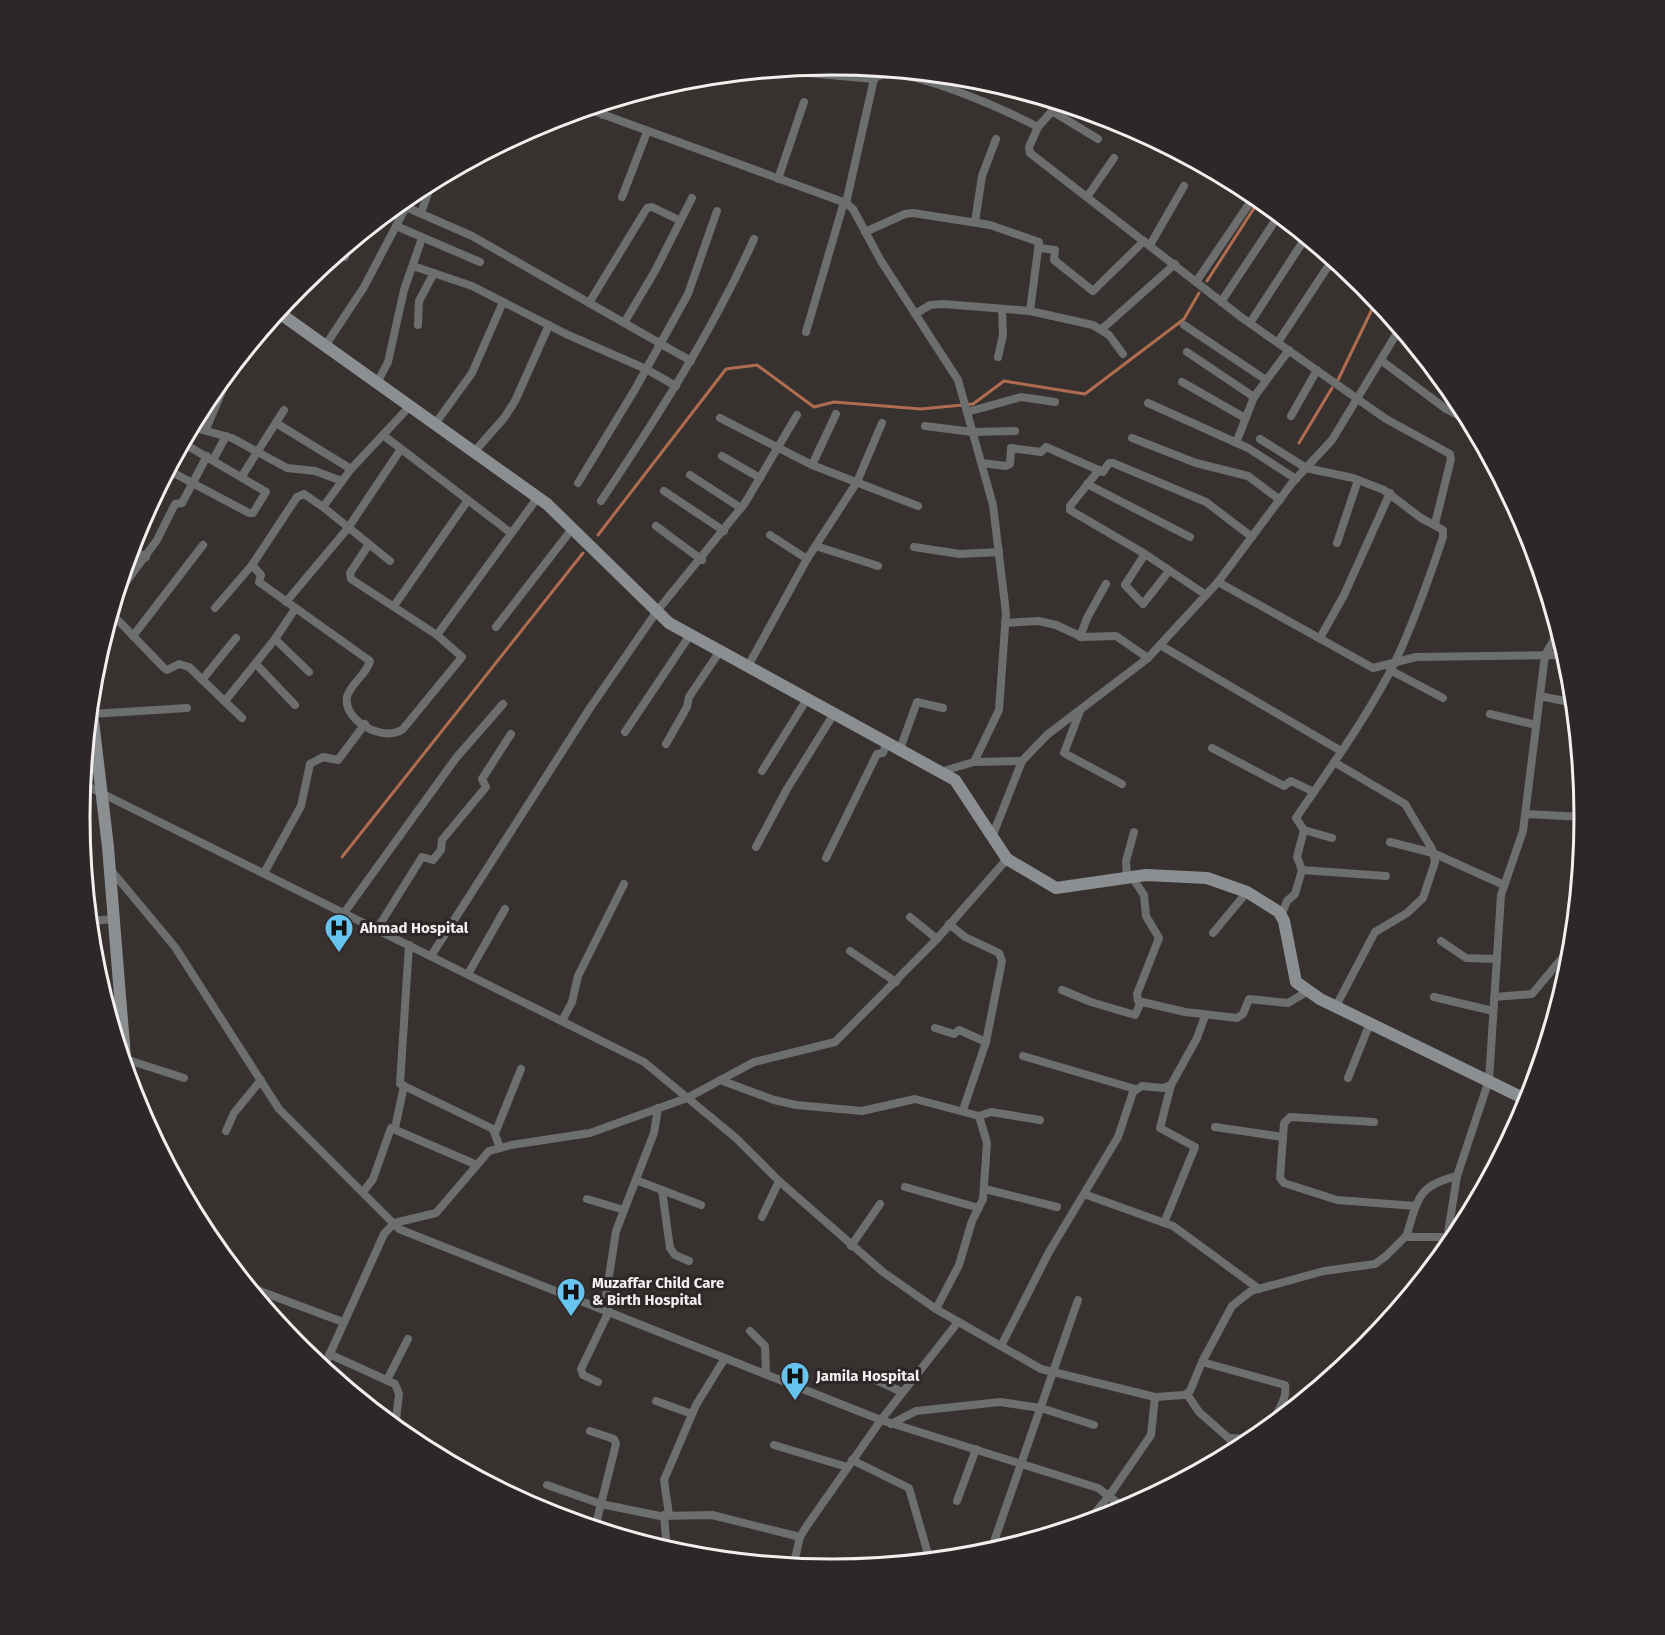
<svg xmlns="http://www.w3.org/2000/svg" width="1665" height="1635" font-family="'Fira Sans',sans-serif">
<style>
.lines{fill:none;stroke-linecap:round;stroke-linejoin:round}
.stream{stroke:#b06c4e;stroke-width:3}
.street{stroke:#6c6e6f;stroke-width:8}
.secondary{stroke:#8c8f91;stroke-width:12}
.labels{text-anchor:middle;stroke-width:6;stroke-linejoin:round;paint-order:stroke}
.poi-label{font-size:15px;font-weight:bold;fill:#f2efee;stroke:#2d2827;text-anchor:start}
.rim{fill:none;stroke:#f2efee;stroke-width:3}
</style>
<rect width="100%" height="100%" fill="#373230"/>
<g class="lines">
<g class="stream">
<path d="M1207,281L1260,199"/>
<path d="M1338,380L1377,299"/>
<path d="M1299,443L1332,388"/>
<path d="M598,535L726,369L757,365L814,407L834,402L921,409L973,404L1004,381L1085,394L1184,319L1199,293"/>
<path d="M342,857L583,553"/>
</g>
<g class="street">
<path d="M774,70L874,79"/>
<path d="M588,109L846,203L853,209L881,261L958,380L993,505L1006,613L999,710L974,762"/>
<path d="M603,115L606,103"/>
<path d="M1038,127L1052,111L1098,139"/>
<path d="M778,179L804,102"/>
<path d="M622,197L647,132"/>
<path d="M1087,197L1114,158"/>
<path d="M846,203L874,79C895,58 1013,114 1038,127L1029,147L1030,153L1241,317L1386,419L1450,454L1451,459L1435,524"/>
<path d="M399,204L472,236L691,361"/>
<path d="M421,213L432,182"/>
<path d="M975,222L982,176L996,139"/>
<path d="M396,226L480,262"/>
<path d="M865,232L905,214L913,213L990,225L1039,242L1030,311"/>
<path d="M1150,245L1184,186"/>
<path d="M1040,248L1055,250L1054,260L1093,291L1144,241"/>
<path d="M339,253L345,257"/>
<path d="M413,266L472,286L566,334L646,369L676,386"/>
<path d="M1196,282L1249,204"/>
<path d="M1221,302L1279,215"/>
<path d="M589,303L647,208L652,207L679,220"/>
<path d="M915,314L930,305L943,304L1030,311L1093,325L1109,335L1123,354"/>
<path d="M624,323L655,271L692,198"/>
<path d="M1250,323L1306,237"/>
<path d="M418,325L419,301L434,273"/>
<path d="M1184,325L1266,380"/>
<path d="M1102,329L1175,264"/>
<path d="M806,332L844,202"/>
<path d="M1278,342L1333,259"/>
<path d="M325,346L364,287L406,207"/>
<path d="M1187,352L1254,397"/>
<path d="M998,357L1003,335L1002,309"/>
<path d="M1382,361L1446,409L1471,422"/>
<path d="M1182,382L1245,418"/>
<path d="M377,383L388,362L404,290L422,238"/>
<path d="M1148,403L1248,448L1296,479"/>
<path d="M967,412L1021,397L1055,402"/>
<path d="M1291,416L1317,370"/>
<path d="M720,418L812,465L918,506"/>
<path d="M276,423L351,469"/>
<path d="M435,424L472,373L503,302"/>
<path d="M925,426L973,432L1015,431"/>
<path d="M192,427L232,438L287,468L315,471L342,481"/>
<path d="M206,429L232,368"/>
<path d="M383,435L511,533"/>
<path d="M1132,438L1196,463L1248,476L1280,500"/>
<path d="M1260,439L1306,468L1353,478L1384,490L1421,518L1443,530V537C1429,579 1414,622 1395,662C1368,716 1330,768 1296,818L1304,830L1332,838"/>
<path d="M1236,443L1254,397L1289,350"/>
<path d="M474,452L504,418L515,401L549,325"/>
<path d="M722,456L760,478"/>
<path d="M213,460L226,436"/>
<path d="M982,463L1006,466L1010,464L1011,448L1041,452L1046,447L1103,472L1109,463H1113L1206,502L1252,537"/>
<path d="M812,465L836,414"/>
<path d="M168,470L249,513H253L266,492L183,443"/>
<path d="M1099,470L1070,506V510L1145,554L1206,595"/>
<path d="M690,475L741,508"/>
<path d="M242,476L284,410"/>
<path d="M578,483L634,391L688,294L717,211"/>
<path d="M1087,484L1190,537"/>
<path d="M664,491L724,531"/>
<path d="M601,501C658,416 712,332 754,239"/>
<path d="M323,507L390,561"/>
<path d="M656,526L702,560"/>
<path d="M1527,530H1529"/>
<path d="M770,535L807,559"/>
<path d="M1337,543L1358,480"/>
<path d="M816,546L878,566"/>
<path d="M914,547L960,554L999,552"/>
<path d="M131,549L146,557"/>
<path d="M1145,554L1125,585L1143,604L1169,571"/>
<path d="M252,565L261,575L259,582L370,661C367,674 350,684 347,697C343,721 384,743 403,729L462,657L437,635L351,579L350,573L369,544"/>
<path d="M1218,582L1373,668L1416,657L1566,655"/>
<path d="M118,593L157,540L175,504L182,503L207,456"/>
<path d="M286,602L348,528L401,449"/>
<path d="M394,606L468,500"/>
<path d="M215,608L252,565L297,497L304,494L323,507L351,469L410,406"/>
<path d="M111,613L164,668L167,670L179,664L189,667L242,718"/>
<path d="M1005,623L1039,621L1056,625L1082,637L1116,636L1148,658"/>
<path d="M496,627L572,529"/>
<path d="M437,635L538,497"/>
<path d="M133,636L203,545"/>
<path d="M1080,637L1087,618L1106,584"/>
<path d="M1320,638L1344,595L1390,493"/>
<path d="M275,639L309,672"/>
<path d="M1160,645L1341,751"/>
<path d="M256,664L295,705"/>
<path d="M748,666L807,559L857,482L882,423"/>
<path d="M1390,670L1443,698"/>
<path d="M202,680L236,638"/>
<path d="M1540,696L1574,703"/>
<path d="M225,701L275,639L295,609"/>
<path d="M1080,711L1064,753L1122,784"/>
<path d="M92,714L187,708"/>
<path d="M1490,714L1536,725"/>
<path d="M625,732L690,635"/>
<path d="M666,744L687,707L689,697L720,651"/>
<path d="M1212,748L1284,786L1291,781L1314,792"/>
<path d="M900,749L917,702L943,708"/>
<path d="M1334,762L1405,804L1432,849L1435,862L1423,898L1407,913L1375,932L1336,1006"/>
<path d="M762,771L807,699"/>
<path d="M940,772L974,762L1022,761L1047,735L1148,658L1218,582L1292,483L1332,440L1400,328"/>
<path d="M83,784L644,1062L736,1138L779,1181L883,1272L936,1309L1041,1369L1155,1397L1184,1395L1190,1391L1202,1362L1232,1306L1251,1291L1324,1271L1375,1264L1386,1256L1405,1237H1458"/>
<path d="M1525,814L1585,817"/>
<path d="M992,837L1022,761"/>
<path d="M1390,842L1433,853L1504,885"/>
<path d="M756,847L787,789L835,712"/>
<path d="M826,858L877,754L883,753L887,741"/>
<path d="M110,869L175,947L279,1109L399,1229L881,1420L1098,1488L1127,1510"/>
<path d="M1302,870L1297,857L1304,830"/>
<path d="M264,873L301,806L310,764L323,757L338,760L365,724"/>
<path d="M1132,877L1144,895L1146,916L1159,938L1137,994L1138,1001L1185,1012L1237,1018L1243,1014L1249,999L1288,1003L1308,991"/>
<path d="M1127,878L1126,861L1134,832"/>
<path d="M344,913L456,758L503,704"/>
<path d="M1281,916L1287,901L1295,894L1302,870L1386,876"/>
<path d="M910,917L937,939"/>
<path d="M90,921L114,919"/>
<path d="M949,924L965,937L999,953L1002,961L986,1042L963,1110"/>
<path d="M377,929L422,857L433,860L441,850L442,840L486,787L482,779L511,734"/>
<path d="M1213,933L1247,892"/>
<path d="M1441,941L1466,958L1497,959"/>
<path d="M409,945L400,1084L493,1129L500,1148"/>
<path d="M850,951L896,982"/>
<path d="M431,956L590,708L657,611L745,503L797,415"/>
<path d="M468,974L505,909"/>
<path d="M1062,990L1091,1002L1135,1015L1141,1002"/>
<path d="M1434,997L1493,1011"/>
<path d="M1494,997L1532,994L1573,945"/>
<path d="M562,1021L572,1002L578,976L624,884"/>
<path d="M935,1028L954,1034L959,1030L986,1042"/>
<path d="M1023,1056L1135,1089"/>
<path d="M125,1059L184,1078"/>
<path d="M1348,1078L1370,1023"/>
<path d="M720,1080L774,1100L796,1105L862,1111L915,1099L979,1116L987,1143L983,1199L972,1221L959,1265L936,1309"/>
<path d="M979,1116L991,1112L1040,1120"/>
<path d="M1215,1127L1283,1137L1280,1178L1284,1183L1337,1200L1416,1206"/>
<path d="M395,1128L404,1086"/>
<path d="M226,1131L234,1113L261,1080"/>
<path d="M496,1131L521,1069"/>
<path d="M1283,1137L1284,1123L1290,1117L1374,1122"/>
<path d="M636,1180L701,1205"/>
<path d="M905,1187L979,1208"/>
<path d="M985,1189L1057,1207"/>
<path d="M662,1190L670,1248L675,1255L689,1261"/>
<path d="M363,1192L373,1179L391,1128L477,1165"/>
<path d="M1084,1194L1173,1226L1259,1289"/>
<path d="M587,1199L624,1210"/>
<path d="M762,1217L779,1181"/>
<path d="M1164,1223L1195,1147L1160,1128L1171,1085"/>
<path d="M1406,1237C1418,1200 1416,1186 1457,1176"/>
<path d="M851,1246L880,1204"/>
<path d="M1445,1252L1457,1176L1489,1080L1501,895L1523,831L1545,655L1559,631"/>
<path d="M249,1287L343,1322"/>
<path d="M604,1309L616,1231L654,1133L658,1108"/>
<path d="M750,1331L765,1346L766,1374"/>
<path d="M1001,1346L1049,1252L1118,1137L1133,1092L1142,1086L1163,1088L1171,1085L1197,1038L1205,1016"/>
<path d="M329,1354L395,1384L399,1394L395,1428"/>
<path d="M1357,1355H1359"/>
<path d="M1202,1362L1285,1385C1288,1400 1275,1413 1270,1428"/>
<path d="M323,1369L384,1234L394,1223L436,1213L489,1151L511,1145L590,1133L687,1098L754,1062L835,1042L937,939L1007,859"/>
<path d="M863,1374L902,1392"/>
<path d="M387,1380L408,1339"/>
<path d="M598,1382L583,1375L581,1369L609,1311"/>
<path d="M1187,1394L1199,1412L1241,1449"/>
<path d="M656,1401L692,1414"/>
<path d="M891,1424L916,1411L1000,1402L1041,1408L1094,1425"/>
<path d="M590,1431L614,1439L616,1444L595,1528"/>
<path d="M1229,1438L1256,1439"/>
<path d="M774,1445L847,1467"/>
<path d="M852,1460L909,1488L930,1561"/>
<path d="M547,1485L601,1504L660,1516L712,1515L800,1537"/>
<path d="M957,1501L976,1449"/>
<path d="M664,1515L667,1550"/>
<path d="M669,1515L664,1480L696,1405L725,1358"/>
<path d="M1086,1524L1109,1496L1151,1435L1155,1397"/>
<path d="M990,1553L1078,1300"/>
<path d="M793,1567L800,1537L806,1527L881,1420L958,1322"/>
</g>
<g class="secondary">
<path d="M278,312L547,504L669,623L955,780L1007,859L1056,888L1146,875L1207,878L1247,892L1279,912L1284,921L1296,982L1320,999L1529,1101"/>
<path d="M91,704L108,847L126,1070"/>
</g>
</g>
<defs>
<g id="hospital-pin" transform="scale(1.5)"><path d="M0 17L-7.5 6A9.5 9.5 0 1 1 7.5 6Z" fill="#66c4ef" stroke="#2d2827"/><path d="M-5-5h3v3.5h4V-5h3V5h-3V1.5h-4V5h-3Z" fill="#111"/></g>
</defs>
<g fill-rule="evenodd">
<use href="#hospital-pin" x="339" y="928"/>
<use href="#hospital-pin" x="571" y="1292"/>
<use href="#hospital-pin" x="795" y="1376"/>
</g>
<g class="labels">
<g class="poi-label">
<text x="360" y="933">Ahmad Hospital</text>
<text x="592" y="1288">Muzaffar Child Care<tspan x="592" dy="17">&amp; Birth Hospital</tspan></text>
<text x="816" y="1381">Jamila Hospital</text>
</g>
</g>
<path d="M0 0H1665V1635H0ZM90 817a742 742 0 1 1 1484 0a742 742 0 1 1-1484 0Z" fill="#2d2827" fill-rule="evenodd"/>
<path class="rim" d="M90 817a742 742 0 1 1 1484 0a742 742 0 1 1-1484 0Z"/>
</svg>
